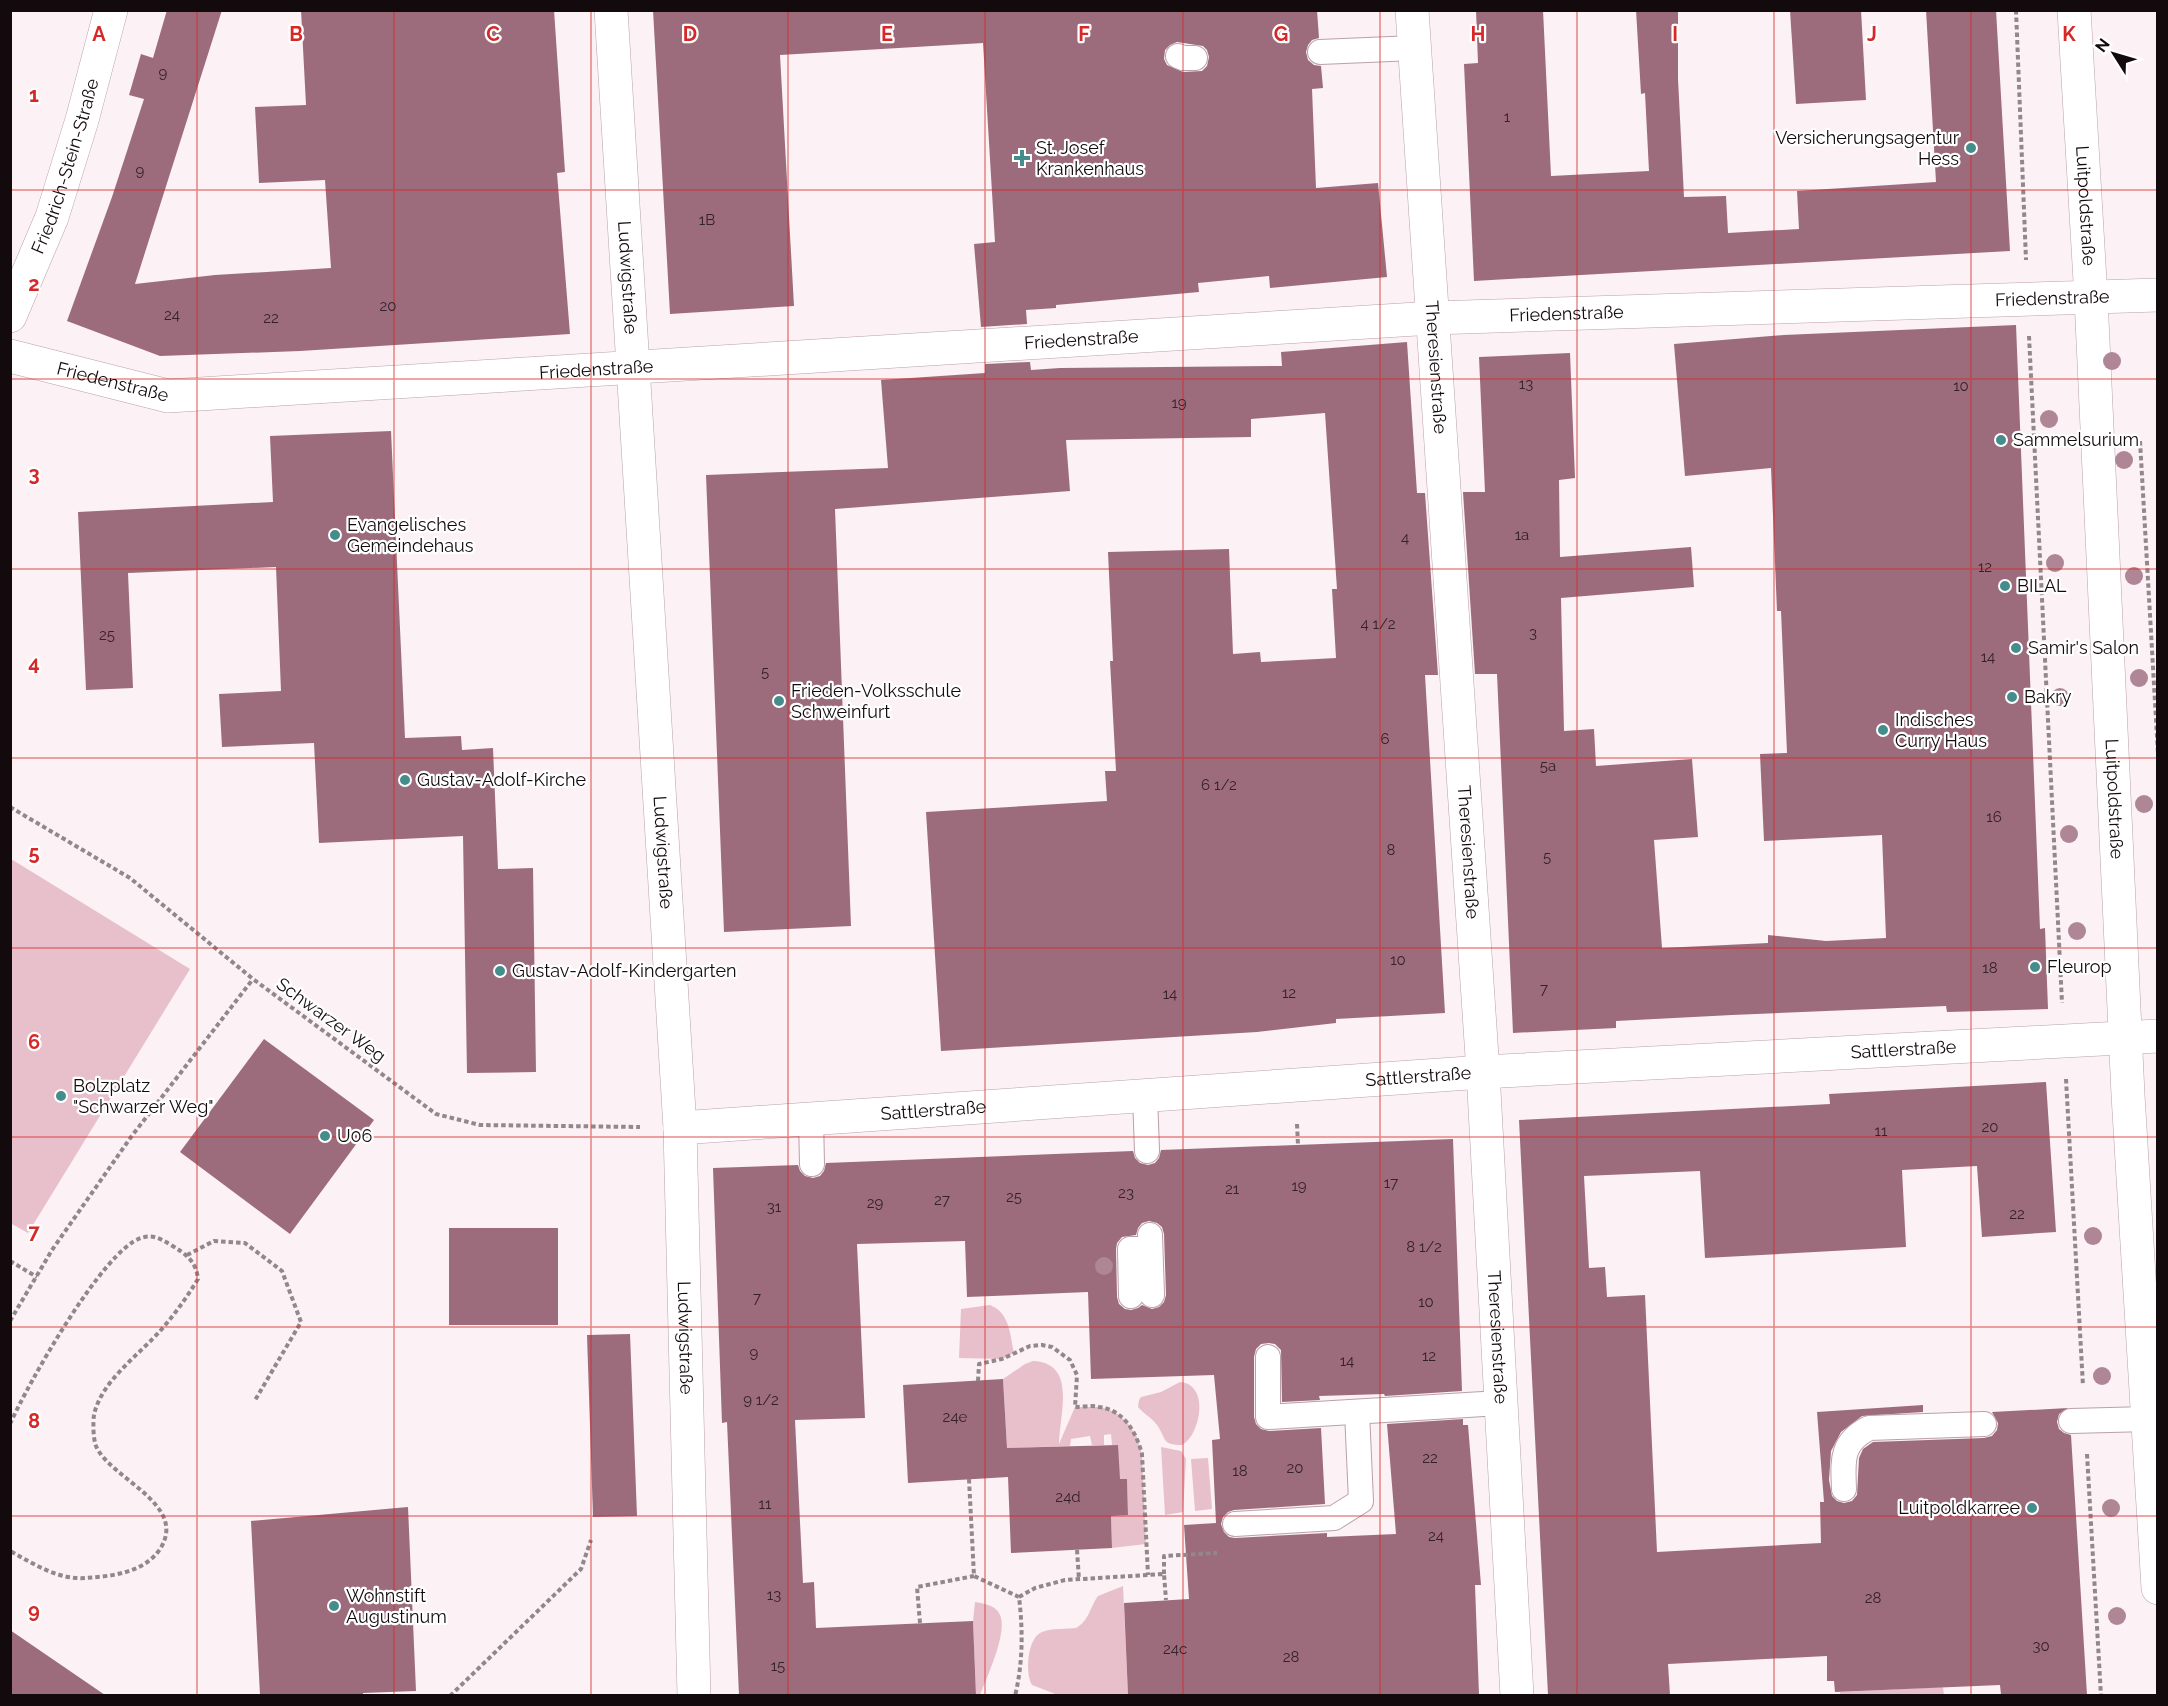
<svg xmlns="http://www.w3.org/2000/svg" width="2168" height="1706" font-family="Raleway,sans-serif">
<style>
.green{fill:#e8c0cc}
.building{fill:#9d6c7c;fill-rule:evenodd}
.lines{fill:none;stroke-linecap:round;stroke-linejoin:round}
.service-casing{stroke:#baa1a9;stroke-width:26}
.minor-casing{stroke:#baa1a9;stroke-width:34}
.path{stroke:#92888b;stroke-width:4;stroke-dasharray:4.5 3;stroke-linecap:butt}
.service{stroke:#fff;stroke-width:24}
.minor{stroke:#fff;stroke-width:33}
.tree{fill:#ae8695}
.grid{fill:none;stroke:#d62828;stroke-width:1.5;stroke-opacity:0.55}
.poi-dot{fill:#458d8d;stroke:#fff;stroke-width:2}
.labels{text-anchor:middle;stroke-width:4.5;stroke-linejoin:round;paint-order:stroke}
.number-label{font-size:15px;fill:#352229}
.poi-label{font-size:18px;fill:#120a0d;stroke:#fff;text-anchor:start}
.street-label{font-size:18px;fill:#120a0d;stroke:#fff}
.grid-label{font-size:20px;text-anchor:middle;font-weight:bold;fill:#d62828;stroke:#fff;stroke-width:4.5;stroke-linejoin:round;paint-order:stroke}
</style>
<rect width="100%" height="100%" fill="#fcf1f4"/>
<g class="green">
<path d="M11,859L190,969L28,1233L10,1223Z"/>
<path d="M990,1305C1010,1313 1010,1335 1014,1353L1002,1359L959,1358L961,1309Z"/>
<path d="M1033,1361C1078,1363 1059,1415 1059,1444L1075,1407H1101L1115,1412L1127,1422L1137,1437L1142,1454L1146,1544L1112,1548L1111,1516L1128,1515L1127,1479H1114L1118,1445H1112L1111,1434L1104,1435V1445H1092L1090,1436L1071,1439L1070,1446L1007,1448L1003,1379L1025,1364Z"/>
<path d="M1180,1382C1210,1384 1201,1435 1182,1445C1161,1445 1167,1439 1157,1425C1152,1418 1144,1414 1138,1407L1139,1400L1141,1397L1161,1392Z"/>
<path d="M1161,1447L1181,1451L1186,1459L1183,1512L1165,1515Z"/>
<path d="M1208,1458L1212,1509L1195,1511L1191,1459Z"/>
<path d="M1123,1586L1128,1695H1058L1032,1685C1025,1673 1027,1638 1042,1632C1052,1628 1066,1629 1076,1628C1089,1621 1090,1607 1098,1596Z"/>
<path d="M975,1602C985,1604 998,1605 1001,1618C1006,1636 987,1677 980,1695H976L973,1621Z"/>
<path d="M1943,1687L1944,1695L1840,1696V1692Z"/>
</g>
<g class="building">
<path d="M167,10H222L135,284L215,275L331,268L325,180L259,183L255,107L306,105L301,10H554L565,172L557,173L570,334L300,351L160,356L67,321L112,197L144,99L129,95L141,54L153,58Z"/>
<path d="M653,10H1317L1319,38L1312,40L1308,45L1306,52L1308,60L1314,65L1321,66L1323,88L1312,89L1316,188L1378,183L1387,277L1270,288L1269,276L1198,283L1199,292L1056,305V308L1026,310L1027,324L981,327L974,244L995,242L983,43L780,55L794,306L670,314ZM1177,42L1203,46L1207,50L1209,57L1207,66L1202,71L1183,72L1167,65L1164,59L1165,50L1170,45Z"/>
<path d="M1476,10H1543L1551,176L1649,171L1645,93L1641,94L1636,10H1678V79L1684,197L1726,196L1728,233L1799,229L1797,191L1936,182L1926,10H1996L2010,251L1474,281L1464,64L1478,63Z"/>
<path d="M1790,10H1861L1866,100L1796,104Z"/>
<path d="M2016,325L2040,929L2045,928L2048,1009L1947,1012L1946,1006L1732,1015L1616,1021V1028L1513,1033L1497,674H1475L1463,492H1485L1479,357L1570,353L1575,478L1559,480L1560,557L1691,547L1694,587L1561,598L1564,731L1594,729L1596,766L1692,759L1698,837L1654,840L1662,948L1768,943V935L1826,941L1886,938L1882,835L1764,841L1760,754L1787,753L1781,611H1777L1771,468L1685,476L1674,344L1784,335Z"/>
<path d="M1407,342L1417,493H1425L1438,675H1425L1445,1013L1336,1019V1023L1257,1032L941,1051L926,812L1107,801L1105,771H1116L1110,661H1113L1108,552L1229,549L1233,654L1260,652L1261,662L1336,658L1332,589H1337L1325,413L1251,419V437L1066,440L1070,491L835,509L851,926L724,932L706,475L888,468L881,380L985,373V364L1030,362L1031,370L1060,368L1282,366L1281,352Z"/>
<path d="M391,431L405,738L461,736L462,750L493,748L498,869L533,868L536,1072L467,1073L463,836L319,843L314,743L222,747L219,694L281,691L276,567L128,573L133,688L86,690L78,512L273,502L270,436Z"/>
<path d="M264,1039L374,1120L290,1234L180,1152Z"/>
<path d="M2046,1082L2056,1232L1982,1237L1977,1166L1902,1170L1906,1247L1705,1258L1700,1171L1584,1176L1589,1268L1605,1267L1607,1297L1645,1295L1657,1552L1821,1543L1820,1502H1824L1817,1412L1923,1405V1412L1862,1416L1841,1432L1831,1451L1829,1480L1832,1496L1837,1501L1844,1503L1852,1501L1857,1495L1859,1458L1863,1449L1873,1442L1984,1438L1992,1436L1997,1430L1998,1423L1992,1412L2068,1408L2059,1414L2057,1422L2059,1429L2064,1433L2071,1435L2087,1695H2001L2000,1685L1835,1692L1834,1681H1827V1656L1668,1664L1670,1695H1548L1519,1120L1830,1104L1829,1094Z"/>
<path d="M1453,1139L1462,1391L1385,1396L1384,1394L1319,1396L1320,1400L1282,1402L1281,1350L1275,1344L1269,1343L1261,1344L1256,1349L1254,1357V1417L1256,1424L1261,1429L1269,1431L1321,1428L1325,1504L1234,1510L1228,1512L1223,1517L1221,1524L1224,1532L1229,1537L1235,1538L1327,1533V1537L1396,1534L1387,1424L1463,1419V1425H1468L1481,1585H1475L1479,1695H1128L1124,1603L1189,1599L1184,1525L1216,1523L1212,1440L1220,1439L1214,1375L1091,1379L1088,1292L967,1297L965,1241L857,1244L865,1418L795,1420L803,1583L814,1582L816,1628L973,1621L976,1695H739L727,1422L722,1423L713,1168L798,1165L800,1171L805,1176L813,1178L820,1176L824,1171L826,1163L1133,1151L1135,1158L1140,1163L1148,1165L1155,1163L1159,1158L1161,1150ZM1149,1221L1157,1223L1162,1227L1164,1234L1166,1295L1164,1302L1159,1307L1152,1309L1142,1305L1138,1308L1131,1310L1125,1309L1119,1304L1117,1297L1116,1249L1117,1243L1122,1237L1136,1235L1138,1228L1142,1223Z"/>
<rect x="449" y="1228" width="109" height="97"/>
<path d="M630,1334L637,1516L593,1517L587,1335Z"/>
<path d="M1003,1379L1007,1448L1118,1445L1120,1479H1127L1128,1515L1111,1516L1112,1548L1011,1553L1008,1477L908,1483L903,1385Z"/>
<path d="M408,1507L416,1691L363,1693V1695H260L251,1521Z"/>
<path d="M10,1630L105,1695H10Z"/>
</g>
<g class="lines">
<g class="service-casing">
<g id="service">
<path d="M1320,52L1414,48"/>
<path d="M1178,56L1183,58H1195"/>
<path d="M1145,1095L1147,1151"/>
<path d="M811,1118L812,1164"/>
<path d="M1150,1235L1152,1295"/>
<path d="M1131,1296L1130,1249H1150"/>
<path d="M1268,1357V1417L1500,1403"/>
<path d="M2071,1421L2148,1419"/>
<path d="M1844,1489C1843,1461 1840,1443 1869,1428L1984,1424"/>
<path d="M1235,1524L1334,1518L1361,1501L1357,1412"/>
</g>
</g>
<g class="minor-casing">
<g id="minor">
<path id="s1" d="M611,10L680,1128L694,1696"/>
<path id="s2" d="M1412,10L1483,1072L1517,1696"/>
<path id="s3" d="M2074,10L2091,298L2128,1095L2158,1588"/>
<path id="s4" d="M10,316L52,217L82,120L111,10"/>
<path id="s5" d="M10,356L168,396L1433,318L2158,295"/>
<path id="s6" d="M680,1128L1483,1072L2158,1036"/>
</g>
</g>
<g class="path">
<path d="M2016,10L2026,260"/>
<path d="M2029,336L2062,1003"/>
<path d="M2140,441L2158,754"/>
<path d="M10,807L130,878L253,979L436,1114L480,1125L640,1127"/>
<path d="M2066,1079L2083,1386"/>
<path d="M1297,1124L1298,1145"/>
<path d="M187,1255L214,1241L245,1243L282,1271L301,1322L254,1402"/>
<path d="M10,1261L37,1277"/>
<path d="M10,1321L52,1250L131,1137L253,979"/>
<path d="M978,1381L979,1364L1002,1359L1030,1346L1042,1345L1052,1347L1070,1360L1077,1375L1075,1407C1082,1407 1092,1405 1099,1407C1124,1410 1136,1432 1142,1454L1148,1575"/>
<path d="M10,1424C28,1384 103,1250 141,1238C153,1234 161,1239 171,1245C186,1254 196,1261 198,1279C187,1297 175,1314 161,1330C139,1355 101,1381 94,1415C93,1423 93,1438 96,1446C110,1479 189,1504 160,1549C144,1573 112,1576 86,1578C58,1580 34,1564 10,1551"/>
<path d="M2087,1454L2101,1696"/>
<path d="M969,1479L974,1576L1019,1597C1023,1630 1023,1663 1015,1696"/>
<path d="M1077,1550L1079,1580"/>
<path d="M1164,1574V1556L1217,1553"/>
<path d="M1019,1597L1035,1588L1065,1580L1164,1574L1166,1600"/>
<path d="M920,1623L917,1587L974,1576"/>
<path d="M450,1696L581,1569L591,1540"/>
</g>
<use href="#service" class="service"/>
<use href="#minor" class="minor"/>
</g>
<g class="tree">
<circle cx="2112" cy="361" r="9"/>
<circle cx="2049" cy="419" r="9"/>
<circle cx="2124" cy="460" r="9"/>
<circle cx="2055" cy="563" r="9"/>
<circle cx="2134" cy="576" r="9"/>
<circle cx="2139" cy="678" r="9"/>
<circle cx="2060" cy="697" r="9"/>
<circle cx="2144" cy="804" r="9"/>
<circle cx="2069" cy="834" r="9"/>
<circle cx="2077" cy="931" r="9"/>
<circle cx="2093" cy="1236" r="9"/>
<circle cx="1104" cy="1266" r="9"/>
<circle cx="2102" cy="1376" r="9"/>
<circle cx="2111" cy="1508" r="9"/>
<circle cx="2117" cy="1616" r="9"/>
</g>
<path class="grid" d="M197,10V1696M394,10V1696M591,10V1696M788,10V1696M985,10V1696M1183,10V1696M1380,10V1696M1577,10V1696M1774,10V1696M1971,10V1696M10,190H2158M10,379H2158M10,569H2158M10,758H2158M10,948H2158M10,1137H2158M10,1327H2158M10,1516H2158"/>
<g class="poi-dot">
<circle cx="1971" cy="148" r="6"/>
<path d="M1019 149h6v6h6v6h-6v6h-6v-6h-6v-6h6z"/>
<circle cx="2001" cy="440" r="6"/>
<circle cx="335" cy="535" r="6"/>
<circle cx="2005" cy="586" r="6"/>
<circle cx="2016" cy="648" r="6"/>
<circle cx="2012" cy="697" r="6"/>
<circle cx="779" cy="701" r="6"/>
<circle cx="1883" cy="730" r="6"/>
<circle cx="405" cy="780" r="6"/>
<circle cx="2035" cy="967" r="6"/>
<circle cx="500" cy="971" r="6"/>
<circle cx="61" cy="1096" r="6"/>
<circle cx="325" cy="1136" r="6"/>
<circle cx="2032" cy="1508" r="6"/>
<circle cx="334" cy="1606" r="6"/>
</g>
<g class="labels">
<g class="number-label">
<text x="163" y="78">9</text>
<text x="1507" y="122">1</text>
<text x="140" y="176">9</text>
<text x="707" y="225">1B</text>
<text x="388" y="311">20</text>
<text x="172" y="320">24</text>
<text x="271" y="323">22</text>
<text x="1526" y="389">13</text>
<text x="1961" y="391">10</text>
<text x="1179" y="408">19</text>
<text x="1522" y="540">1a</text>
<text x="1405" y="543">4</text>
<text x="1985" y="572">12</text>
<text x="1378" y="629">4 1/2</text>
<text x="1533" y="638">3</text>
<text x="107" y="640">25</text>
<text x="1988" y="662">14</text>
<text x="765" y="677">5</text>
<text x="1385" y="744">6</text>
<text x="1548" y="771">5a</text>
<text x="1219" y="790">6 1/2</text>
<text x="1994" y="822">16</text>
<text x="1391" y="855">8</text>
<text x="1547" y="862">5</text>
<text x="1398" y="965">10</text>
<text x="1990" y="973">18</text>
<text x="1544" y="994">7</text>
<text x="1289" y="998">12</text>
<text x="1170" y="999">14</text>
<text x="1990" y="1132">20</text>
<text x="1881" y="1136">11</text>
<text x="1391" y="1188">17</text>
<text x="1299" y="1191">19</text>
<text x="1232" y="1194">21</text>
<text x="1126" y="1198">23</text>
<text x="1014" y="1202">25</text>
<text x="942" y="1205">27</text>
<text x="875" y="1208">29</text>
<text x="774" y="1212">31</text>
<text x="2017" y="1219">22</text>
<text x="1424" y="1252">8 1/2</text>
<text x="757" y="1303">7</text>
<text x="1426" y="1307">10</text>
<text x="754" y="1358">9</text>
<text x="1429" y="1361">12</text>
<text x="1347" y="1366">14</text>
<text x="761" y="1405">9 1/2</text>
<text x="955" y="1422">24e</text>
<text x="1430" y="1463">22</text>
<text x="1295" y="1473">20</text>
<text x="1240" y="1476">18</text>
<text x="1068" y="1502">24d</text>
<text x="765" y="1509">11</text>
<text x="1436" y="1541">24</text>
<text x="774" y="1600">13</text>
<text x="1873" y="1603">28</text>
<text x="2041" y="1651">30</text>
<text x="1175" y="1654">24c</text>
<text x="1291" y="1662">28</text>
<text x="778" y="1671">15</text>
</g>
<g class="poi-label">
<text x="1959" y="144" text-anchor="end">Versicherungsagentur<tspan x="1959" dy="21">Hess</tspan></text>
<text x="1036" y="154">St. Josef<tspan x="1036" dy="21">Krankenhaus</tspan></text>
<text x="2013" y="446">Sammelsurium</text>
<text x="347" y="531">Evangelisches<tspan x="347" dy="21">Gemeindehaus</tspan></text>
<text x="2017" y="592">BILAL</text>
<text x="2028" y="654">Samir's Salon</text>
<text x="791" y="697">Frieden-Volksschule<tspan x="791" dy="21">Schweinfurt</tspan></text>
<text x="2024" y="703">Bakry</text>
<text x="1895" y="726">Indisches<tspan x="1895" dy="21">Curry Haus</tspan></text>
<text x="417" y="786">Gustav-Adolf-Kirche</text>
<text x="2047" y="973">Fleurop</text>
<text x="512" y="977">Gustav-Adolf-Kindergarten</text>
<text x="73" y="1092">Bolzplatz<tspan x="73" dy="21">"Schwarzer Weg"</tspan></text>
<text x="337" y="1142">U06</text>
<text x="2020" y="1514" text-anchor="end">Luitpoldkarree</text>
<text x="346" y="1602">Wohnstift<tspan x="346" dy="21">Augustinum</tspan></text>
</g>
<g class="street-label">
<text dy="6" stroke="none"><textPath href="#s4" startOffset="160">Friedrich-Stein-Straße</textPath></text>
<text dy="6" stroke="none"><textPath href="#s3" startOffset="196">Luitpoldstraße</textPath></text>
<text dy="6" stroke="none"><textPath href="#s1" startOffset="268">Ludwigstraße</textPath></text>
<text dy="6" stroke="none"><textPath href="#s5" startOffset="2050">Friedenstraße</textPath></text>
<text dy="6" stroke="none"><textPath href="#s5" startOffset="1564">Friedenstraße</textPath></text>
<text dy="6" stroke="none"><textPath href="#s5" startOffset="1078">Friedenstraße</textPath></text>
<text dy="6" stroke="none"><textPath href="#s2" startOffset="358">Theresienstraße</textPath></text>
<text dy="6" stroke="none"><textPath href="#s5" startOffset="592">Friedenstraße</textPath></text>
<text dy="6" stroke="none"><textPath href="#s5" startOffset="106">Friedenstraße</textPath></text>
<text dy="6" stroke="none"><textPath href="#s3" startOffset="790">Luitpoldstraße</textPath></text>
<text dy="6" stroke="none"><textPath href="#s1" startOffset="844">Ludwigstraße</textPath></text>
<text dy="6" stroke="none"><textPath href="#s2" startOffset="844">Theresienstraße</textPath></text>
<text transform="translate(331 1020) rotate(36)" y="6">Schwarzer Weg</text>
<text dy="6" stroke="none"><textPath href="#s6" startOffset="1226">Sattlerstraße</textPath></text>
<text dy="6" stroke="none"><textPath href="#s6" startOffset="740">Sattlerstraße</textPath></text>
<text dy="6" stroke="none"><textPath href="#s6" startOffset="254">Sattlerstraße</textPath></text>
<text dy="6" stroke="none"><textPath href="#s1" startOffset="1330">Ludwigstraße</textPath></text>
<text dy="6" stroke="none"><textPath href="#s2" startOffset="1330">Theresienstraße</textPath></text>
</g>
</g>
<g class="grid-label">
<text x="99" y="41">A</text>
<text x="296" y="41">B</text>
<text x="493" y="41">C</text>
<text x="690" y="41">D</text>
<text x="887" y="41">E</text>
<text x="1084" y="41">F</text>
<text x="1281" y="41">G</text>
<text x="1478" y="41">H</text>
<text x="1675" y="41">I</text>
<text x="1872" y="41">J</text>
<text x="2069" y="41">K</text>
<text x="34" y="102">1</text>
<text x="34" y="291">2</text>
<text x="34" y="481">3</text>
<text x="34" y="670">4</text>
<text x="34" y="860">5</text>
<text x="34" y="1049">6</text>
<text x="34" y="1239">7</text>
<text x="34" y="1428">8</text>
<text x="34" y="1618">9</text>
</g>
<rect width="2168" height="1706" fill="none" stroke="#120a0d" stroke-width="24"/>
<g transform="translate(2114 54) rotate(307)" stroke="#ffffff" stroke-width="4.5" paint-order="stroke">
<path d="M0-4.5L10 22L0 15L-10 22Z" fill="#120a0d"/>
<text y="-9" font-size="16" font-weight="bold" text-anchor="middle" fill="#120a0d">N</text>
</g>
</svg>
